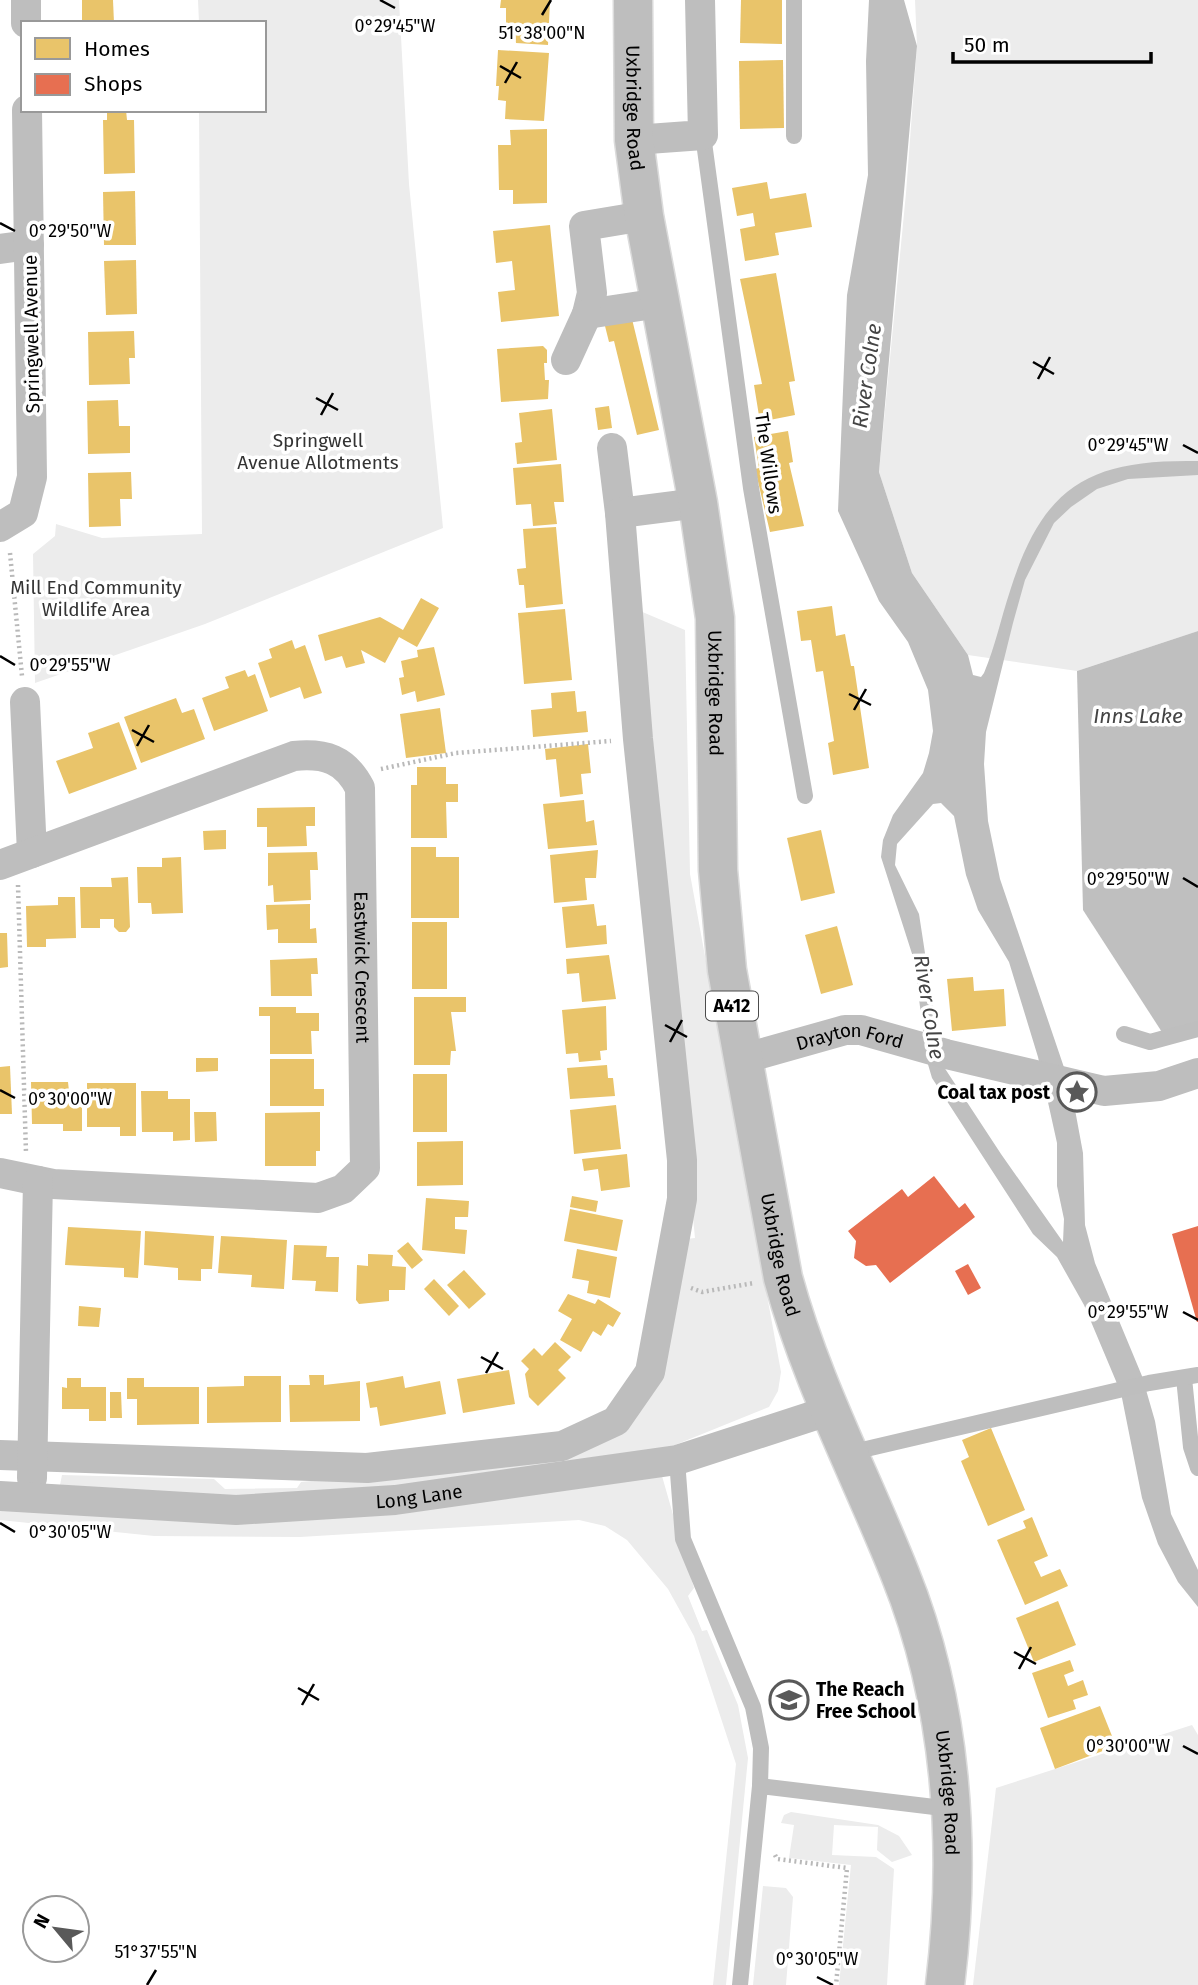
<svg xmlns="http://www.w3.org/2000/svg" width="1198" height="1985" font-family="'Fira Sans',sans-serif">
<style>
.green{fill:#ececec}
.water{fill:#bfbfbf;fill-rule:evenodd}
.homes{fill:#e9c46a}
.shops{fill:#e76f51}
.lines{fill:none;stroke-linecap:round;stroke-linejoin:round}
.primary-casing{stroke:#dbdbdb;stroke-width:41}
.path{stroke:#b9b9b9;stroke-width:4.5;stroke-dasharray:2 3.5;stroke-linecap:butt}
.lane{stroke:#bebebe;stroke-width:16}
.street{stroke:#bebebe;stroke-width:30}
.primary{stroke:#bebebe;stroke-width:38}
.ticks{fill:none;stroke:#000;stroke-width:2.5}
.labels{text-anchor:middle;stroke-width:7;stroke-linejoin:round;paint-order:stroke}
.shield{fill:#fff;stroke:#4c4c4c;stroke-width:2}
.shield-label{font-size:18px;font-weight:bold;fill:#000}
.street-label{font-size:19px;fill:#000;stroke:#fff}
.park-label{font-size:19px;fill:#333;stroke:#fff}
.poi-label{font-size:19px;font-weight:bold;fill:#000;stroke:#fff;text-anchor:end}
.water-label{font-size:21px;font-style:italic;fill:#444;stroke:#fff}
.ticks-label{font-size:18px;text-anchor:middle;fill:#000;stroke:#fff;stroke-width:7;stroke-linejoin:round;paint-order:stroke}
</style>
<rect width="100%" height="100%" fill="#fff"/>
<g class="green">
<path d="M198,0H399L409,184L443,528L205,624L35,683L33,554L55,536L56,524L102,538L202,534L199,110H264V23H199Z"/>
<path d="M915,0H1198V631L1077,671L968,655L912,573L879,472L906,193L917,46Z"/>
<path d="M633,608L685,630L690,874L781,1372L778,1391L769,1407L670,1447L476,1482L216,1501L60,1485L62,1475L214,1479L225,1489L297,1488L301,1482L311,1481L607,1439L686,1239L695,1238Z"/>
<path d="M662,1476L694,1588L688,1596L702,1631L707,1630L738,1705L748,1758L726,1985H713L736,1764L694,1636L668,1589L627,1540L605,1526L579,1520L300,1537L154,1536L0,1520V1505L186,1518Z"/>
<path d="M1192,1725L1198,1735V1985H973L996,1788Z"/>
<path d="M791,1812L878,1825L899,1836L912,1855L892,1862L877,1850L878,1827L834,1825L832,1855L876,1857L894,1869L887,1985H839L851,1865L789,1858L794,1825L781,1823L784,1815Z"/>
<path d="M763,1886L786,1888L793,1897L786,1985H753Z"/>
</g>
<g class="water">
<path d="M869,0H904L917,46L879,472L912,573L968,655L973,675L981,677L984,673C995,647 1001,618 1010,591C1043,485 1090,459 1198,461V475L1128,479L1097,489L1071,507L1054,523L1025,580L1013,623L986,732L984,764L988,821L1000,879L1071,1088L1083,1153L1085,1225L1095,1263L1142,1376L1155,1421L1171,1514L1198,1570V1607L1178,1582L1158,1544L1142,1498L1121,1393L1084,1305L1057,1257L1033,1234L932,1078L927,1061L914,960L881,857L883,840L893,815L923,773L929,753L933,731L928,690L908,642L879,601L838,511L847,295L868,175L866,61ZM941,803L954,816L966,875L978,910L1009,962L1038,1057L1057,1143V1186L1064,1219L1063,1242L1001,1154L942,1064L919,914L895,865L897,844L933,804Z"/>
<path d="M1198,631V1032L1169,1043L1083,910L1077,671Z"/>
</g>
<g class="homes">
<path d="M82,0H113L114,23H82Z"/>
<path d="M501,0H550L548,45L516,43L514,25L506,24V8H500Z"/>
<path d="M741,0H782V44L740,43Z"/>
<path d="M498,50L549,53L544,121L505,119L506,101L498,100L499,86H496Z"/>
<path d="M783,60L784,128L740,129L739,61Z"/>
<path d="M107,110H126L127,120H134L135,173L104,174L103,120H107Z"/>
<path d="M547,129V203L513,204V190H499L498,145H511L510,130Z"/>
<path d="M767,182L770,199L806,193L812,227L775,233L779,255L745,261L740,229L755,226L753,213L737,216L732,188Z"/>
<path d="M135,191L136,245H104L103,192Z"/>
<path d="M550,225L559,316L501,322L498,292L515,290L512,261L496,263L493,231Z"/>
<path d="M136,260L137,314L106,315L104,261Z"/>
<path d="M776,273L795,381L789,382L795,415L760,422L754,385L762,384L740,279Z"/>
<path d="M632,319L659,430L637,435L614,341L609,342L605,326Z"/>
<path d="M134,331L135,358H129L130,384L89,385L88,332Z"/>
<path d="M543,346L547,350V363H544L545,380H549L548,399L501,402L497,349Z"/>
<path d="M118,400L119,426H130V453L88,454L87,401Z"/>
<path d="M609,406L612,428L598,430L595,408Z"/>
<path d="M552,409L557,460L517,464L515,443L522,442L519,413Z"/>
<path d="M788,431L793,462L789,463L804,526L770,532L755,469L759,468L754,437Z"/>
<path d="M561,464L564,502H554L557,524L533,526L531,504L516,505L513,468Z"/>
<path d="M131,472L132,499H120L121,526L89,527L88,473Z"/>
<path d="M556,527L563,604L526,608L524,585H519L517,569L526,568L523,529Z"/>
<path d="M421,598L439,608L417,647L399,637L385,663L361,650L365,663L346,668L342,656L325,661L318,635L380,617L403,630Z"/>
<path d="M832,606L836,636L845,634L851,666H854L869,768L833,775L828,743L834,741L823,671L816,672L811,640L801,641L797,611Z"/>
<path d="M565,609L572,680L524,684L518,613Z"/>
<path d="M292,640L295,649L305,645L322,693L304,699L300,687L270,698L258,663L272,658L269,649Z"/>
<path d="M434,647L445,695L417,702L415,691L402,695L399,678L404,677L401,661L418,657L417,650Z"/>
<path d="M245,670L248,677L255,674L268,711L214,731L202,698L229,688L225,677Z"/>
<path d="M575,691L577,712L586,711L588,732L533,737L531,710L552,708L551,693Z"/>
<path d="M176,698L182,713L194,709L205,739L141,763L124,717Z"/>
<path d="M440,708L446,753L406,758L400,714Z"/>
<path d="M119,722L137,769L69,794L56,761L93,748L88,733Z"/>
<path d="M588,744L591,773L581,774L583,794L560,797L556,759L546,760L545,749Z"/>
<path d="M417,767H446V784H458V802H446L447,838H411V785H417Z"/>
<path d="M584,800L586,822L594,820L597,845L548,849L543,804Z"/>
<path d="M315,807V826H306L307,846L267,847V827H257V808Z"/>
<path d="M226,830V849L204,850L203,831Z"/>
<path d="M821,830L835,893L801,901L787,838Z"/>
<path d="M411,847H436V857H459V918H411Z"/>
<path d="M598,850L596,878H585L587,900L554,903L550,855Z"/>
<path d="M317,852L318,870H310L311,900L274,902L273,885L268,886V853Z"/>
<path d="M181,857L183,913L152,914L151,903H138L137,867H162V858Z"/>
<path d="M128,877L130,927L126,932H119L114,927V919H100V928H81L80,887H112L111,878Z"/>
<path d="M58,897H75L76,938L46,939V947H27L26,906L58,905Z"/>
<path d="M310,904V929L316,928L317,943H278V929L267,930L266,905Z"/>
<path d="M594,904L597,926L606,925L607,944L566,948L562,907Z"/>
<rect x="412" y="922" width="35" height="67"/>
<path d="M837,926L853,985L821,994L805,935Z"/>
<path d="M0,933H7L8,967L0,968Z"/>
<path d="M609,955L616,999L582,1002L579,973L567,974L566,959Z"/>
<path d="M317,958L318,974H311L312,996H271L270,960Z"/>
<path d="M973,977L974,991L1004,989L1006,1026L952,1031L947,979Z"/>
<path d="M414,997H466V1012H451L456,1051H451L450,1065H414Z"/>
<path d="M606,1006L607,1050L600,1051L601,1060L579,1062L578,1053L566,1054L562,1010Z"/>
<path d="M259,1007H296V1013H319V1031H311L312,1054H270V1016H259Z"/>
<path d="M196,1058H218V1071L196,1072Z"/>
<path d="M270,1059H314V1089H324V1106H270Z"/>
<path d="M607,1065L608,1078H613L615,1096L570,1099L567,1068Z"/>
<path d="M10,1066L12,1114H0V1067Z"/>
<rect x="413" y="1074" width="34" height="58"/>
<path d="M31,1082H68L69,1091H82V1131H63V1124H32Z"/>
<path d="M87,1083H136V1136H120V1127H87Z"/>
<path d="M141,1091H168V1099H190V1140L173,1141V1132H142Z"/>
<path d="M616,1105L621,1149L574,1154L570,1110Z"/>
<path d="M194,1112H216L217,1141L195,1142Z"/>
<path d="M320,1112V1151H316V1166H265V1113Z"/>
<path d="M463,1141V1185L417,1186V1142Z"/>
<path d="M627,1154L630,1187L601,1191L598,1169L584,1171L582,1159Z"/>
<path d="M572,1196L598,1201L596,1212L570,1207Z"/>
<path d="M426,1198L469,1201L468,1217H455V1229L467,1230L465,1254L422,1250Z"/>
<path d="M570,1209L623,1220L617,1251L564,1241Z"/>
<path d="M68,1227L141,1231L138,1278L124,1277V1268L65,1265Z"/>
<path d="M145,1231L214,1236L212,1269H201V1281L178,1280V1268L144,1265Z"/>
<path d="M221,1236L287,1240L284,1289L251,1287L252,1275L218,1273Z"/>
<path d="M408,1242L423,1260L412,1269L397,1251Z"/>
<path d="M294,1245L327,1246L326,1257H339L338,1292L315,1291L316,1281L292,1280Z"/>
<path d="M577,1249L617,1257L610,1298L587,1293L589,1281L572,1278Z"/>
<path d="M368,1254L393,1255L392,1266L406,1267L405,1290H389V1301L359,1304L356,1300L357,1265L368,1266Z"/>
<path d="M464,1270L486,1294L469,1309L447,1285Z"/>
<path d="M434,1279L459,1306L449,1316L424,1289Z"/>
<path d="M568,1294L595,1304L598,1299L621,1313L613,1327L608,1324L601,1336L593,1331L581,1352L560,1340L572,1319L558,1311Z"/>
<path d="M79,1306L101,1308L99,1327L78,1326Z"/>
<path d="M555,1342L571,1357L558,1370L566,1378L538,1406L529,1397L525,1374L529,1369L521,1361L534,1348L542,1356Z"/>
<path d="M509,1370L515,1404L463,1413L457,1379Z"/>
<path d="M309,1375H324V1385L360,1381V1421L290,1422L289,1385H310Z"/>
<path d="M244,1376H281V1422L207,1423V1387L244,1386Z"/>
<path d="M403,1376L405,1388L440,1381L446,1414L380,1426L377,1407L370,1408L366,1383Z"/>
<path d="M67,1378H81V1387H106V1421H89V1409H62V1387L67,1388Z"/>
<path d="M127,1378H144V1387H199V1424L137,1425V1399H127Z"/>
<path d="M110,1392H121L122,1418H110Z"/>
<path d="M991,1428L1025,1510L988,1526L961,1461L969,1457L962,1440Z"/>
<path d="M1032,1517L1048,1556L1034,1562L1041,1577L1060,1569L1068,1586L1025,1605L997,1540L1026,1528L1023,1521Z"/>
<path d="M1058,1601L1076,1645L1034,1662L1016,1618Z"/>
<path d="M1070,1660L1074,1671L1064,1675L1068,1686L1083,1680L1088,1695L1073,1700L1076,1709L1048,1718L1032,1673Z"/>
<path d="M1100,1706L1116,1746L1055,1769L1040,1728Z"/>
</g>
<g class="shops">
<path d="M934,1176L959,1208L965,1203L975,1217L890,1283L876,1265L866,1266L854,1258L856,1241L848,1231L902,1189L908,1197Z"/>
<path d="M1198,1226V1322H1197L1172,1234Z"/>
<path d="M968,1264L981,1288L968,1295L955,1271Z"/>
</g>
<g class="lines">
<g class="primary-casing">
<g id="primary">
<path id="s4" d="M633,0L634,140L644,216L698,503L715,618L718,870L727,970L783,1278C812,1384 860,1473 900,1574C952,1703 962,1848 945,1985"/>
</g>
</g>
<g class="path">
<path d="M10,553L22,676"/>
<path d="M381,769L456,753L611,741"/>
<path d="M18,885L26,1153"/>
<path d="M691,1288L702,1292L754,1283"/>
<path d="M775,1855L777,1859L847,1868L836,1985"/>
</g>
<g class="lane">
<path d="M703,135L751,488L805,796"/>
<path d="M794,136V0"/>
<path d="M1124,1034L1150,1042L1198,1029"/>
<path d="M1184,1378L1191,1447L1198,1468"/>
<path d="M849,1453L1149,1383L1198,1375"/>
<path d="M677,1460L683,1539L753,1707L761,1748L760,1786"/>
<path d="M740,1985L760,1786L951,1809"/>
</g>
<g class="street">
<path d="M26,0V23"/>
<path d="M634,140L703,135L700,0"/>
<path d="M644,216L584,226L592,293L587,314L660,303"/>
<path d="M0,249L29,245"/>
<path d="M566,360L587,314"/>
<path d="M612,448L620,513"/>
<path d="M0,527L23,513L32,477L27,110"/>
<path d="M25,702L32,853"/>
<path id="s1" d="M0,865L294,756C325,753 345,759 360,788L365,1168L343,1189L318,1198L53,1184L0,1173"/>
<path id="s2" d="M741,1056L760,1054L845,1030H861L946,1054L1104,1091L1159,1086L1198,1073"/>
<path d="M0,1455L367,1468L562,1446L616,1421L650,1372L682,1199V1160L638,739L620,513L698,503"/>
<path d="M32,1478L38,1181"/>
<path id="s3" d="M0,1496L236,1510L395,1500L677,1460L828,1411"/>
</g>
<use href="#primary" class="primary"/>
</g>
<path class="ticks" d="M380,0L395,8M542,15L551,0M500,66L521,78M505,83L517,62M0,223L15,231M1033,362L1054,374M1038,379L1050,357M316,398L338,410M321,415L333,393M1183,445L1198,453M0,656L15,665M849,694L871,705M854,710L866,689M132,730L154,742M137,746L149,725M1183,878L1198,887M665,1025L687,1037M670,1042L682,1020M0,1090L15,1098M1183,1312L1198,1320M481,1357L503,1369M486,1373L498,1352M0,1523L15,1532M1014,1652L1036,1664M1019,1669L1031,1647M298,1688L319,1700M302,1705L314,1684M1183,1746L1198,1754M817,1977L833,1985M147,1985L156,1970"/>
<defs>
<g id="sight-ring" transform="scale(2.0125)"><circle r="9.5" fill="#fff" stroke="#595959" stroke-width="1.5"/><path d="M0-6L1.8-2.2L6-1.7L2.9 1.2L3.7 5.4L0 3.3L-3.7 5.4L-2.9 1.2L-6-1.7L-1.8-2.2Z" fill="#595959"/></g>
<g id="school-ring" transform="scale(2.0125)"><circle r="9.5" fill="#fff" stroke="#595959" stroke-width="1.5"/><path d="M0-5L7-2L0 1L-7-2ZM-4 1L0 2.5L4 1V4Q0 6-4 4Z" fill="#595959"/></g>
</defs>
<g fill-rule="evenodd">
<use href="#sight-ring" x="1077" y="1092"/>
<use href="#school-ring" x="789" y="1700"/>
</g>
<g class="labels">
<rect class="shield" x="706" y="991.5" width="52" height="29" rx="5"/>
<g class="shield-label">
<text x="732" y="1012">A412</text>
</g>
<g class="street-label">
<text dy="7" stroke="none"><textPath href="#s4" startOffset="108">Uxbridge Road</textPath></text>
<text transform="translate(31 334) rotate(-91)" y="7">Springwell Avenue</text>
<text transform="translate(769 463) rotate(82)" y="7">The Willows</text>
<text dy="7" stroke="none"><textPath href="#s4" startOffset="700">Uxbridge Road</textPath></text>
<text dy="7" stroke="none"><textPath href="#s1" startOffset="572">Eastwick Crescent</textPath></text>
<text dy="7" stroke="none"><textPath href="#s2" startOffset="112">Drayton Ford</textPath></text>
<text dy="7" stroke="none"><textPath href="#s4" startOffset="1267">Uxbridge Road</textPath></text>
<text dy="7" stroke="none"><textPath href="#s3" startOffset="420">Long Lane</textPath></text>
<text dy="7" stroke="none"><textPath href="#s4" startOffset="1834">Uxbridge Road</textPath></text>
</g>
<g class="park-label">
<text x="318" y="447">Springwell<tspan x="318" dy="22">Avenue Allotments</tspan></text>
<text x="96" y="594">Mill End Community<tspan x="96" dy="22">Wildlife Area</tspan></text>
</g>
<g class="poi-label">
<text x="1050" y="1099">Coal tax post</text>
<text x="816" y="1696" text-anchor="start">The Reach<tspan x="816" dy="22">Free School</tspan></text>
</g>
<g class="water-label">
<text transform="translate(867 376) rotate(-82)" y="7">River Colne</text>
<text x="1138" y="723">Inns Lake</text>
<text transform="translate(929 1007) rotate(81)" y="7">River Colne</text>
</g>
</g>
<g class="ticks-label">
<text x="395" y="32">0°29'45"W</text>
<text x="542" y="39">51°38'00"N</text>
<text x="70" y="237">0°29'50"W</text>
<text x="1128" y="451">0°29'45"W</text>
<text x="70" y="671">0°29'55"W</text>
<text x="1128" y="885">0°29'50"W</text>
<text x="70" y="1105">0°30'00"W</text>
<text x="1128" y="1318">0°29'55"W</text>
<text x="70" y="1538">0°30'05"W</text>
<text x="1128" y="1752">0°30'00"W</text>
<text x="156" y="1958">51°37'55"N</text>
<text x="817" y="1965">0°30'05"W</text>
</g>
<rect x="21" y="21" width="245" height="91" fill="#ffffff" stroke="#999999" stroke-width="2"/>
<rect x="35" y="38" width="35" height="21" fill="#e9c46a" stroke="#999999" stroke-width="2"/>
<text x="84" y="56" font-size="21" fill="#000000">Homes</text>
<rect x="35" y="74" width="35" height="21" fill="#e76f51" stroke="#999999" stroke-width="2"/>
<text x="84" y="91" font-size="21" fill="#000000">Shops</text>
<g transform="translate(56 1929) rotate(299)"><circle r="33" fill="#ffffff" stroke="#999999" stroke-width="2"/>
<path d="M0-5L12 26L0 18L-12 26Z" fill="#595959"/>
<text y="-10" font-size="19" font-weight="bold" text-anchor="middle" fill="#000000">N</text>
</g>
<path d="M953 52v10h198v-10" fill="none" stroke="#000000" stroke-width="3.5"/>
<text x="964" y="52" font-size="21" fill="#000000" stroke="#ffffff" stroke-width="5" paint-order="stroke">50 m</text>
</svg>
